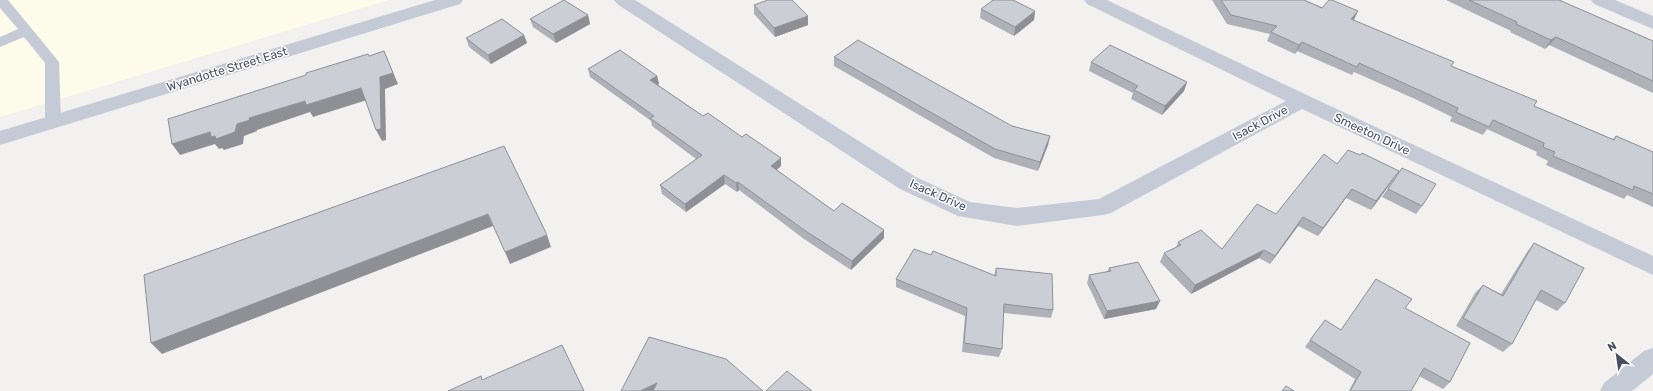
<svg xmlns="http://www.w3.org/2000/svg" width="1653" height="391" font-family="Rubik,sans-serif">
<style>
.commercial{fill:#fdfbea}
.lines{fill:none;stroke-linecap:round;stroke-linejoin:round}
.service{fill:#c4cad6;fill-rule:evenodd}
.minor{fill:#c4cad6;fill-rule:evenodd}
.tertiary{fill:#c4cad6;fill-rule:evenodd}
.wall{fill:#afb1b8}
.shaded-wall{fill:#8f9096}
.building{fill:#ccced6;stroke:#8f9096}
.labels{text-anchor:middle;stroke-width:3;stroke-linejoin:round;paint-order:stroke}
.street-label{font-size:12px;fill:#474f5f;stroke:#fff}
</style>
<rect width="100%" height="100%" fill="#f3f1f0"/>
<path class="commercial" d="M0,0H389L0,117Z"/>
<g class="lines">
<path class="service" d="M0,0H8L59,62L61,122L59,126L53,127L47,126L45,122V63L24,37L0,47V37L18,29L0,8Z"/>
<g class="minor">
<path d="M614,0H635L916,177L970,202L1017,208L1099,199L1286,101L1087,4L1084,0H1107L1309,96L1653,256V275L1302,109L1111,213L1103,215L1017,226L958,216L900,189L617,4Z"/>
<path d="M1591,0H1615L1653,16V29L1594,4Z"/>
<path d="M1653,348V374L1632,391H1600L1604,383L1644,351Z"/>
</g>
<path class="tertiary" d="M435,0H463L460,4L0,145V131Z"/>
</g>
<g class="wall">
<path d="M1212,0H1304L1354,20L1451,66L1534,106L1613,139L1616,136L1653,152V207L1627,195L1624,199L1546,165L1548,161L1536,155L1537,152L1487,129L1483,135L1450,121L1452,117L1415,99L1354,72L1352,75L1297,51L1295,54L1267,41L1270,34L1227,24Z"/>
<path d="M1446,0H1559L1653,41V93L1549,45L1545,49L1510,32L1511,31Z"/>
<path d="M754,5L808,25L775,37L754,14Z"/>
<path d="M981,9L1035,11L1034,20L1014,36L980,18Z"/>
<path d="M588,15L590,24L556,43L533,27L530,19Z"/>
<path d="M524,35L527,43L491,64L469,47L466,38Z"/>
<path d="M834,57L1012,126L1050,136L1048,145L1038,171L994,158L834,66Z"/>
<path d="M1091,62L1187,82L1184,91L1162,115L1131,99L1133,93L1089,71Z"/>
<path d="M588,69L657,76L659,84L658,85L703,116L781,158V166L777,170L834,211L884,230V238L851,270L804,239L739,190L737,192L725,184L686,212L662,194L660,185L696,159L652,126L651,121L590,77Z"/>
<path d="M1337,164L1393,180L1371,210L1346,198L1318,236L1298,226L1270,264L1259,258L1191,294L1160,262L1164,253L1176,248L1178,242L1222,249L1276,214Z"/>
<path d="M1402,168L1422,206L1416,214L1382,197Z"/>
<path d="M1534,243L1565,303L1557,311L1536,300L1512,344L1503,352L1456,326L1475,293L1483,285L1501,294L1527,252Z"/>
<path d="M931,255L994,276L996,268L1053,310L1051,318L1004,313L1002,349L999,357L962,352L965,316L896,287V279Z"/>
<path d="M1109,268L1156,309L1104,319L1087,283L1089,275L1107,272Z"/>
<path d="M1405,308L1450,382L1443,389L1419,376L1411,391H1349L1355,379L1305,347L1310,340Z"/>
</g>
<g class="shaded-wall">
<path d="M1035,11L1034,20L1014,36L1015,27Z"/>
<path d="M1358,11L1354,20L1351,19Z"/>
<path d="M588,15L590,24L556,43L553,34Z"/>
<path d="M808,16V25L775,37L774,28Z"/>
<path d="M524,35L527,43L491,64L488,55Z"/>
<path d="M1556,37L1549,45L1545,49L1551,40Z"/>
<path d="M1302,42L1297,51L1295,54L1299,45Z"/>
<path d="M384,51L398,84L385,89L386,140L382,141L376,130L380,77Z"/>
<path d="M657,76L659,84L652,88L650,80Z"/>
<path d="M1187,82L1184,91L1162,115L1165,106Z"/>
<path d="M361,88L367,100L313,117L310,112L257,130V131L244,136L243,144L224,150L222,148L219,149L215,144L180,155L172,144L210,132L237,124L249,118L305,101Z"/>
<path d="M1050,136L1048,145L1038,171L1040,162Z"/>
<path d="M781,158V166L771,174V166Z"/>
<path d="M1399,171L1393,180L1371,210L1376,201Z"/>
<path d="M724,175L725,184L686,212L685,204Z"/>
<path d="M738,182L739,190L737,192L736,183Z"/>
<path d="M1352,189L1346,198L1318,236L1323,228Z"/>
<path d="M488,214L493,226L162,354L151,343Z"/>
<path d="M1303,217L1298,226L1270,264L1275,256Z"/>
<path d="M884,230V238L851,270L852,261Z"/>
<path d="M547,235L551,247L510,264L505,252Z"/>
<path d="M1264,250L1259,258L1191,294L1195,285Z"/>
<path d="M1160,301L1156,309L1104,319L1107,311Z"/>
<path d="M657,383L659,391H640Z"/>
</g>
<g class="building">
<path d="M564,0L588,15L553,34L530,19Z"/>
<path d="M768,0H792L808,16L774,28L754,5Z"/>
<path d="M993,0H1013L1035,11L1015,27L981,9Z"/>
<path d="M1221,0H1304L1322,8L1329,0H1332L1358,11L1351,19L1454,62L1451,66L1537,101L1534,106L1614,140L1616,136L1653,152V194L1634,186L1633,190L1553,156L1555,152L1543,147L1544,143L1493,120L1489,127L1456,112L1458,108L1421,91L1359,63L1357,67L1302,42L1299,45L1271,32L1277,26L1231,15Z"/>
<path d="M1469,0H1559L1653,41V81L1556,37L1551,40L1516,24L1517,22Z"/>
<path d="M502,19L524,35L488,55L466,38Z"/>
<path d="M858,40L1012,126L1050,136L1040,162L995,149L834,57Z"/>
<path d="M1110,45L1187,82L1165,106L1134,90L1138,86L1091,62Z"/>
<path d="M620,50L657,76L650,80L703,116L708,113L742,137L746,134L781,158L771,166L834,211L842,203L884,230L852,261L804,230L738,182L736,183L724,175L685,204L660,185L702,155L650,118L654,116L588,69Z"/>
<path d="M384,51L393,73L380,77L381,129L376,130L361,88L306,105L305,101L249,118L250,120L237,124L235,132L216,139L215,136L211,137L210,132L172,144L168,119L306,75V73L368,54L369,56Z"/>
<path d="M504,146L547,235L505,252L488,214L151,343L144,275Z"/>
<path d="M1348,150L1360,155L1362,153L1399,171L1376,201L1352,189L1323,228L1303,217L1275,256L1264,250L1195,285L1164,253L1181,245L1178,242L1201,230L1222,249L1257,204L1276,214L1324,154L1337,164Z"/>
<path d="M1402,168L1436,184L1422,206L1388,189Z"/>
<path d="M1534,243L1584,268L1565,303L1541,290L1512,344L1463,318L1483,285L1503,296Z"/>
<path d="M914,249L931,255L933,251L996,276V268L1052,274L1053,310L1004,304L1002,349L964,343L967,308L896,279Z"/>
<path d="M1138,262L1160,301L1107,311L1089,275L1111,271L1109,268Z"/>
<path d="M1376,279L1412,299L1405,308L1470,343L1450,382L1424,368L1411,391H1350L1361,372L1310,340L1325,320L1341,330Z"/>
<path d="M649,337L726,359L763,391H653L657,383L640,391H621Z"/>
<path d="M562,345L584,391H448L481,376L482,380Z"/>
<path d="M787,371L812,391H766Z"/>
<path d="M1286,386L1294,391H1282Z"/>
</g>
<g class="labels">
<g class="street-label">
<text transform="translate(227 69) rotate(-17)" y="4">Wyandotte Street East</text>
<text transform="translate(1260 123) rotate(-28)" y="4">Isack Drive</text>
<text transform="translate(1372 134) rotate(25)" y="4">Smeeton Drive</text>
<text transform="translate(938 195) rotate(24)" y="4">Isack Drive</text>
</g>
</g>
<g transform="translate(1617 355) rotate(330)" stroke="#ffffff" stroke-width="3" paint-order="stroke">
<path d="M0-3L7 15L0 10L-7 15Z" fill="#474f5f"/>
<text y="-6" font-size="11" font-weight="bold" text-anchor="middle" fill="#474f5f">N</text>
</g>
</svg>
